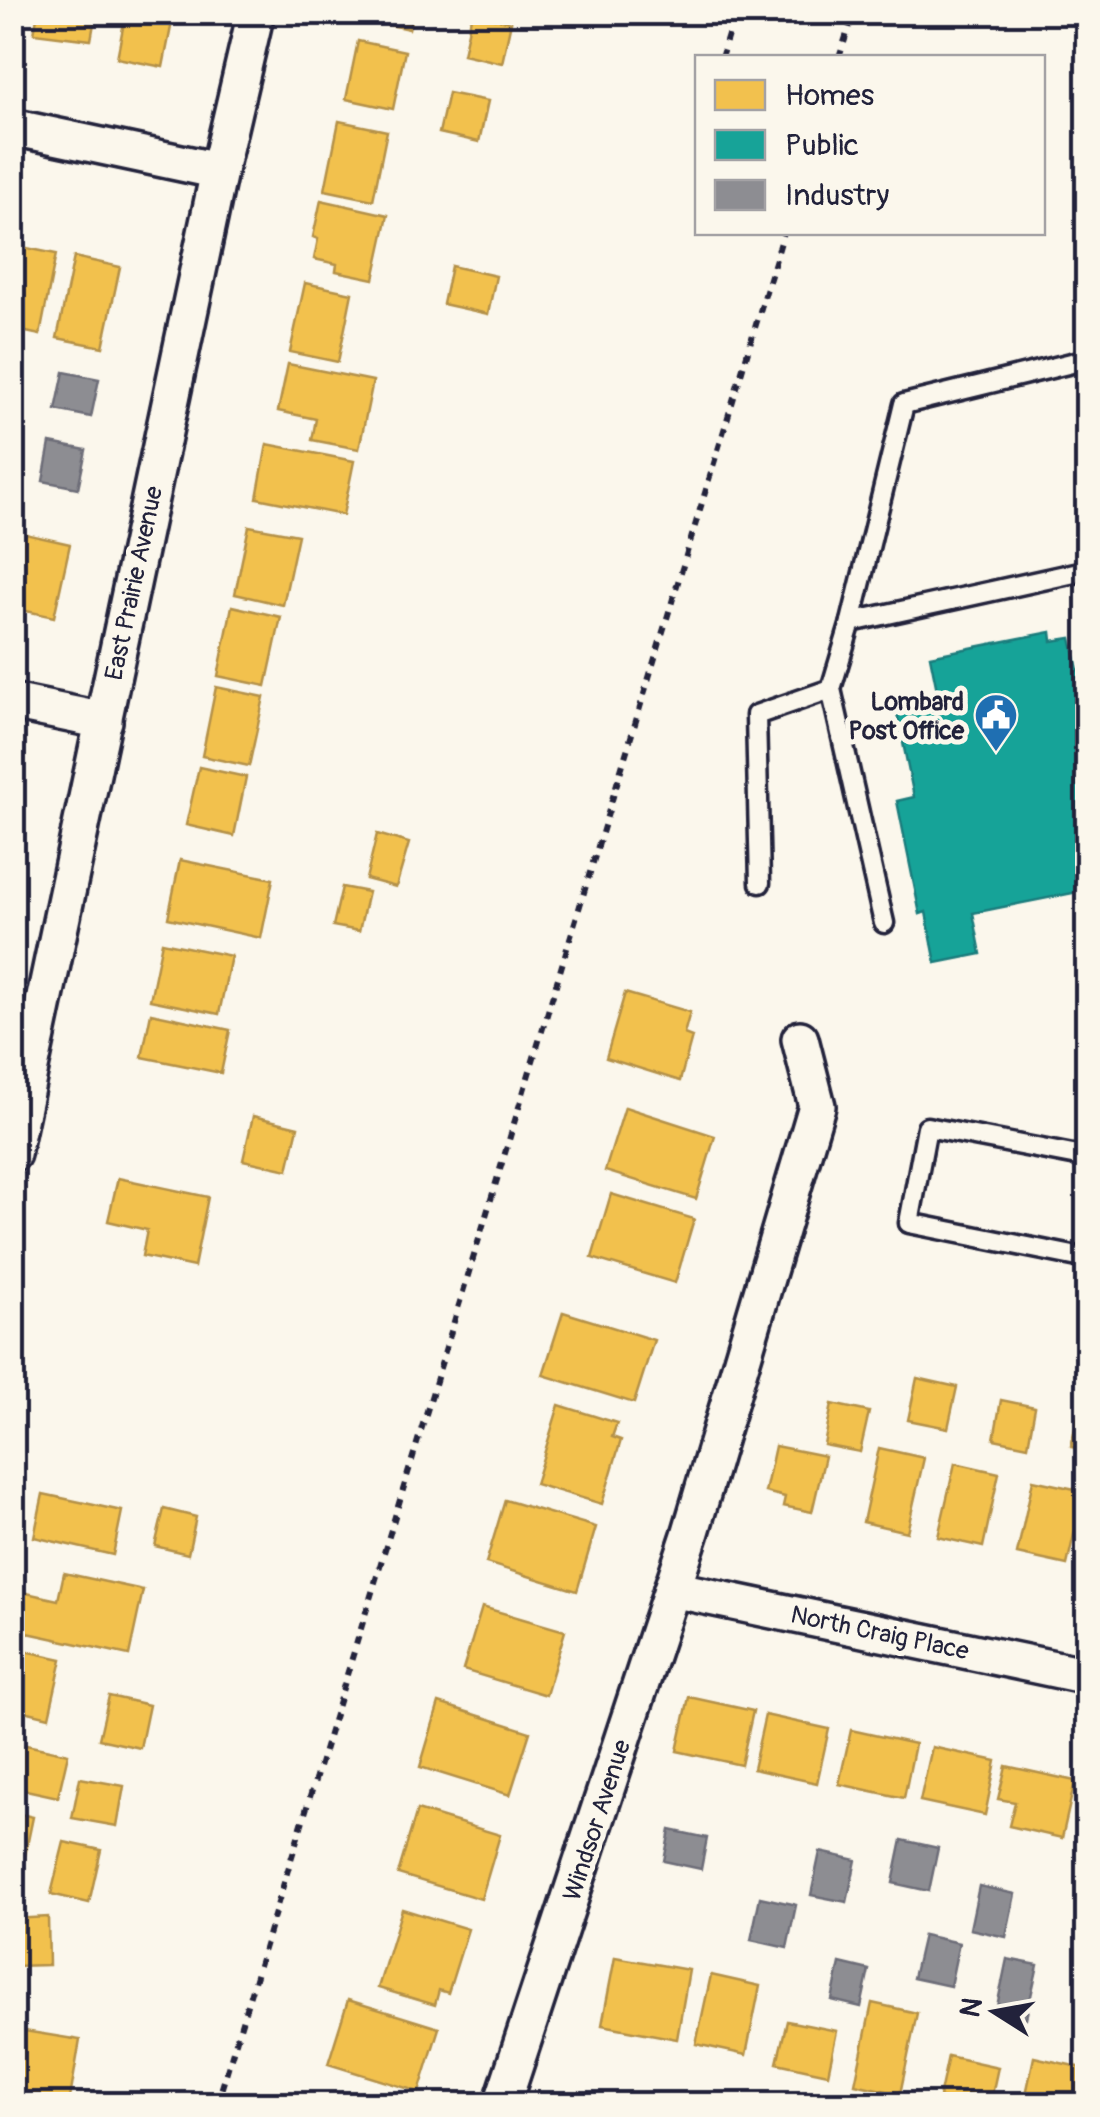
<svg xmlns="http://www.w3.org/2000/svg" width="1100" height="2117" font-family="Pangolin,sans-serif">
<style>
.homes{fill:#f2c14e;stroke:#b49148;stroke-width:2.5}
.public{fill:#17a398;stroke:#1a7c7c;stroke-width:2.5}
.industry{fill:#8d8d92;stroke:#6d6d78;stroke-width:2.5}
.lines{fill:none;stroke-linecap:round;stroke-linejoin:round}
.lane-casing{stroke:#22223b;stroke-width:25}
.street-casing{stroke:#22223b;stroke-width:42}
.path{stroke:#22223b;stroke-width:6;stroke-dasharray:8 8;stroke-linecap:butt}
.lane{stroke:#fbf7ec;stroke-width:18}
.street{stroke:#fbf7ec;stroke-width:35}
.labels{text-anchor:middle;stroke-width:10;stroke-linejoin:round;paint-order:stroke}
.street-label{font-size:25px;fill:#22223b;stroke:#fbf7ec}
.poi-label{font-size:25px;font-weight:bold;fill:#22223b;stroke:#fbf7ec;text-anchor:end}
</style>
<rect width="100%" height="100%" fill="#fbf7ec"/>
<filter id="ink" filterUnits="userSpaceOnUse"><feTurbulence type="fractalNoise" baseFrequency=".01" numOctaves="2"/><feDisplacementMap in="SourceGraphic" scale="20" xChannelSelector="R" yChannelSelector="G"/><feConvolveMatrix kernelMatrix="1 2 1 2 8 2 1 2 1" color-interpolation-filters="sRGB"/></filter>
<g filter="url(#ink)">
<g class="homes">
<path d="M38,12H96L91,40L34,33Z"/>
<path d="M126,12H174L163,67L117,58Z"/>
<path d="M363,12H413L409,29L362,19Z"/>
<path d="M472,13L511,22L502,63L463,54Z"/>
<path d="M358,41L405,51L393,109L346,99Z"/>
<path d="M448,93L488,101L479,142L439,133Z"/>
<path d="M339,121L387,131L373,200L325,190Z"/>
<path d="M321,200L388,215L374,279L336,271L337,264L314,259L318,239L313,237Z"/>
<path d="M12,245L56,254L40,335L12,329Z"/>
<path d="M74,257L120,267L103,347L57,338Z"/>
<path d="M451,266L496,276L488,314L443,304Z"/>
<path d="M305,283L352,293L338,362L290,352Z"/>
<path d="M288,364L373,381L359,449L312,440L316,419L278,411Z"/>
<path d="M267,444L354,461L343,515L257,498Z"/>
<path d="M249,526L298,535L283,605L235,594Z"/>
<path d="M21,533L70,544L54,617L12,608V570Z"/>
<path d="M232,606L281,617L266,686L218,676Z"/>
<path d="M216,687L264,697L249,766L202,756Z"/>
<path d="M199,767L246,777L234,836L186,825Z"/>
<path d="M377,834L409,843L396,887L366,879Z"/>
<path d="M180,860L273,879L261,938L168,918Z"/>
<path d="M342,887L368,892L359,931L333,926Z"/>
<path d="M162,942L231,956L219,1014L150,1000Z"/>
<path d="M625,993L690,1012L684,1034L692,1037L680,1081L606,1058Z"/>
<path d="M151,1013L230,1030L221,1073L142,1057Z"/>
<path d="M625,1107L715,1136L696,1199L605,1171Z"/>
<path d="M253,1116L298,1127L288,1170L243,1160Z"/>
<path d="M118,1178L208,1197L194,1267L142,1256L147,1230L108,1221Z"/>
<path d="M611,1194L694,1219L675,1283L592,1258Z"/>
<path d="M563,1312L654,1340L634,1403L543,1375Z"/>
<path d="M917,1378L957,1387L948,1428L908,1420Z"/>
<path d="M1001,1400L1035,1407L1028,1446L994,1439Z"/>
<path d="M832,1404L869,1412L860,1452L824,1445Z"/>
<path d="M559,1405L617,1423L612,1437L621,1440L602,1504L535,1484Z"/>
<path d="M1078,1415L1088,1417V1450L1071,1447Z"/>
<path d="M775,1446L825,1456L812,1512L783,1506L785,1497L765,1492Z"/>
<path d="M879,1448L924,1458L907,1532L863,1522Z"/>
<path d="M955,1463L999,1473L983,1547L938,1537Z"/>
<path d="M1033,1480L1084,1491L1067,1565L1017,1554Z"/>
<path d="M43,1494L122,1511L113,1555L34,1537Z"/>
<path d="M505,1500L596,1527L577,1591L486,1563Z"/>
<path d="M164,1509L196,1517L188,1554L155,1546Z"/>
<path d="M64,1573L143,1590L129,1655L14,1630L22,1592L58,1600Z"/>
<path d="M482,1607L565,1631L546,1695L463,1670Z"/>
<path d="M12,1648L62,1659L49,1717L12,1708Z"/>
<path d="M109,1696L149,1705L140,1748L99,1739Z"/>
<path d="M689,1697L753,1711L741,1765L677,1751Z"/>
<path d="M439,1703L530,1732L510,1795L420,1767Z"/>
<path d="M765,1715L829,1729L817,1783L753,1769Z"/>
<path d="M851,1730L915,1744L904,1798L839,1784Z"/>
<path d="M12,1742L68,1754L58,1797L12,1787Z"/>
<path d="M932,1747L996,1761L985,1815L920,1801Z"/>
<path d="M1006,1766L1075,1781L1062,1838L1009,1826L1015,1802L998,1799Z"/>
<path d="M80,1778L124,1786L117,1826L72,1818Z"/>
<path d="M417,1810L500,1835L481,1899L398,1874Z"/>
<path d="M12,1812L33,1817L18,1889L12,1887Z"/>
<path d="M64,1842L101,1850L89,1903L51,1894Z"/>
<path d="M402,1909L468,1929L448,1993L439,1990L435,2005L378,1988Z"/>
<path d="M48,1917L49,1965L12,1966V1919Z"/>
<path d="M615,1957L689,1970L677,2039L602,2025Z"/>
<path d="M711,1975L760,1986L746,2055L696,2044Z"/>
<path d="M348,2000L439,2028L419,2092L328,2064Z"/>
<path d="M872,2003L917,2013L900,2094L855,2084Z"/>
<path d="M787,2021L837,2031L828,2074L777,2063Z"/>
<path d="M12,2029L80,2040L69,2104H12Z"/>
<path d="M948,2056L998,2067L990,2104H966L939,2098Z"/>
<path d="M1034,2057L1088,2069V2104H1024Z"/>
</g>
<path class="public" d="M1051,632L1052,641L1071,638L1078,670L1088,668V890L973,913L981,954L936,963L926,912L920,914L897,801L914,797L896,708L939,700L930,656Z"/>
<g class="industry">
<path d="M64,372L99,379L91,417L56,410Z"/>
<path d="M50,443L86,450L78,488L43,481Z"/>
<path d="M670,1830L707,1838L701,1869L664,1861Z"/>
<path d="M902,1840L938,1848L929,1891L893,1883Z"/>
<path d="M820,1852L856,1860L847,1902L811,1895Z"/>
<path d="M979,1886L1015,1894L1006,1937L970,1929Z"/>
<path d="M760,1897L796,1905L787,1948L751,1940Z"/>
<path d="M923,1935L959,1943L950,1986L913,1978Z"/>
<path d="M1007,1959L1038,1965L1026,2018L996,2011Z"/>
<path d="M840,1963L869,1970L861,2007L832,2000Z"/>
</g>
<g class="lines">
<g class="lane-casing">
<g id="lane">
<path d="M851,622L904,404L1088,359"/>
<path d="M760,883L756,715L831,689"/>
<path d="M884,923L831,689L851,622L1088,570"/>
<path d="M1088,1158L927,1127L909,1223L1088,1259"/>
</g>
</g>
<g class="street-casing">
<g id="street">
<path d="M12,127L219,171"/>
<path d="M12,702L104,721"/>
<path d="M12,1154L219,171L256,12"/>
<path d="M672,1589L1088,1676"/>
<path d="M502,2104L690,1535L817,1106L800,1039"/>
</g>
</g>
<g class="path">
<path d="M721,58L735,12"/>
<path d="M839,58L854,12"/>
<path d="M217,2104L784,232"/>
</g>
<use href="#lane" class="lane"/>
<use href="#street" class="street"/>
</g>
</g>
<defs>
<g id="civic-pin" transform="scale(2.25)"><path d="M0 17L-7.5 6A9.5 9.5 0 1 1 7.5 6Z" fill="#1f6fb2" stroke="#fbf7ec"/><path d="M-.6-6.5H3V-4.5H.6V-3L4-1V1h2V6H-6V1h2V-1L-.6-3ZM-1.2 2.5V6h2.4V2.5Z" fill="#fff"/></g>
</defs>
<g fill-rule="evenodd">
<use href="#civic-pin" x="996" y="715"/>
</g>
<g class="labels">
<g class="street-label">
<text transform="translate(133 583) rotate(-78)" y="9">East Prairie Avenue</text>
<text transform="translate(880 1632) rotate(12)" y="9">North Craig Place</text>
<text transform="translate(596 1820) rotate(-72)" y="9">Windsor Avenue</text>
</g>
<g class="poi-label">
<text x="964" y="710">Lombard<tspan x="964" dy="29">Post Office</tspan></text>
</g>
</g>
<rect width="1100" height="2117" fill="none" stroke="#fbf7ec" stroke-width="50"/>
<rect x="25" y="25" width="1050" height="2067" fill="none" stroke="#22223b" stroke-width="4" filter="url(#ink)"/>
<rect x="695" y="55" width="350" height="180" fill="#fbf7ec" stroke="#a4a2a5" stroke-width="2.5"/>
<rect x="715" y="80" width="50" height="30" fill="#f2c14e" stroke="#a4a2a5" stroke-width="2.5"/>
<text x="785" y="105" font-size="30" fill="#22223b">Homes</text>
<rect x="715" y="130" width="50" height="30" fill="#17a398" stroke="#a4a2a5" stroke-width="2.5"/>
<text x="785" y="155" font-size="30" fill="#22223b">Public</text>
<rect x="715" y="180" width="50" height="30" fill="#8d8d92" stroke="#a4a2a5" stroke-width="2.5"/>
<text x="785" y="205" font-size="30" fill="#22223b">Industry</text>
<g transform="translate(995 2012) rotate(281)" stroke="#fbf7ec" stroke-width="8" paint-order="stroke">
<path d="M0-8L18 38L0 25L-18 38Z" fill="#22223b"/>
<text y="-15" font-size="28" font-weight="bold" text-anchor="middle" fill="#22223b">N</text>
</g>
</svg>
